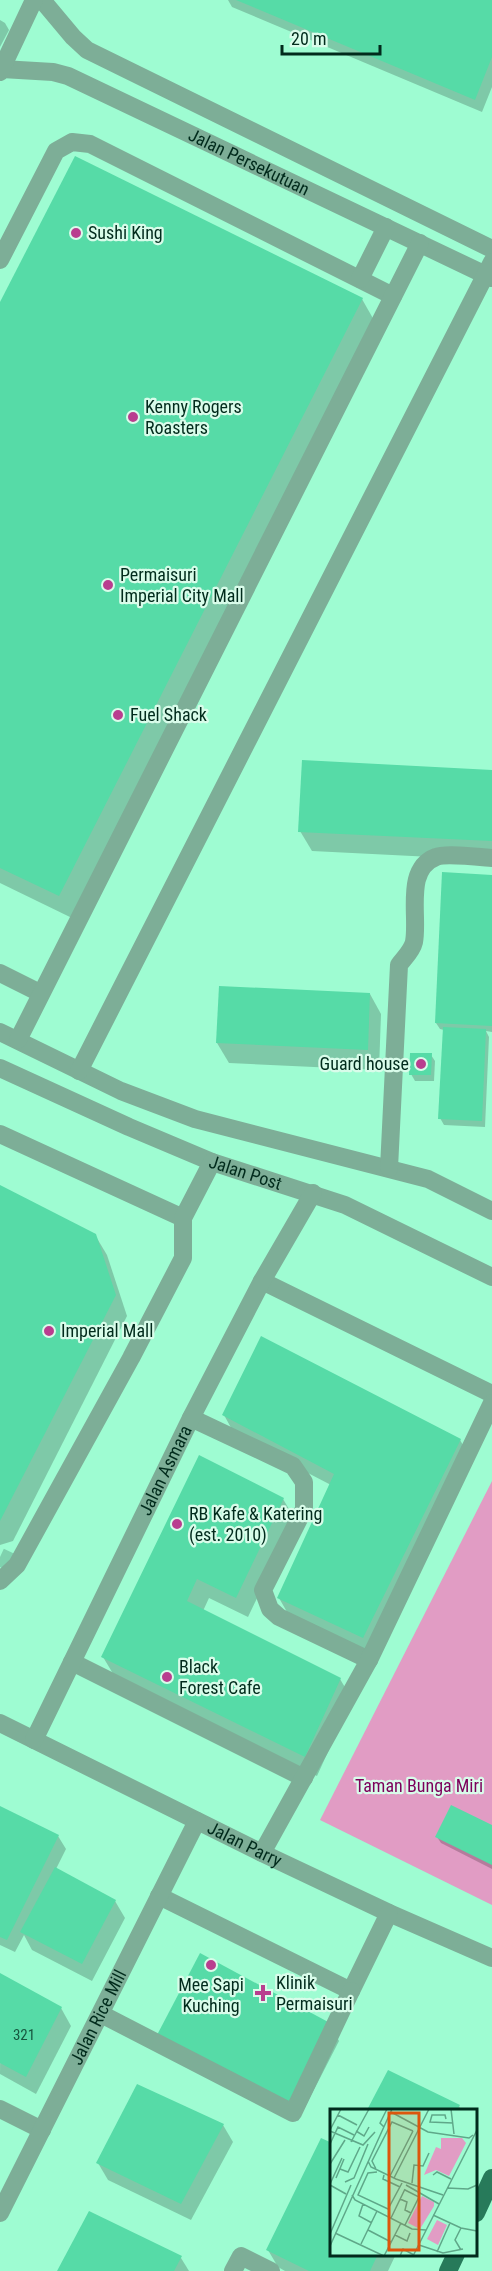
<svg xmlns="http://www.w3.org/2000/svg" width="492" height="2271" font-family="'Roboto Condensed',sans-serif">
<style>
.green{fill:#e19cc4}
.shadow{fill:#0003}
.building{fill:#56dba7}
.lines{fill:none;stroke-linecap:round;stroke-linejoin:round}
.minor-tunnel{stroke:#7fd2ae;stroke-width:18;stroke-dasharray:18 9;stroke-linecap:butt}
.minor{stroke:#7dae97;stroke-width:18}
.major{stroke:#277a5a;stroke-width:18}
.poi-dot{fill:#b93e8f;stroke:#d9fcea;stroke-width:2}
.labels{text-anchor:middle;stroke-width:4.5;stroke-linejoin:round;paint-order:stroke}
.number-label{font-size:15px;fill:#16573f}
.street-label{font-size:18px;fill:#012b1c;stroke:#d9fcea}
.poi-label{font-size:18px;fill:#012b1c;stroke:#d9fcea;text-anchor:start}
.park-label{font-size:18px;fill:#7c005b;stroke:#d9fcea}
.inset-road{fill:none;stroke:#5fa889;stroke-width:1.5}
.view{fill:#dc570d;fill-opacity:0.15;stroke:#dc570d;stroke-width:3}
.inset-edge{fill:none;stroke:#012b1c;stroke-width:3}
</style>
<rect width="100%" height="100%" fill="#9efcd2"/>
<path class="green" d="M492,1481V1905L320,1820Z"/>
<g class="shadow">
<path d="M228,0H492V87L482,112L232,7Z"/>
<path d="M0,20L5,23L9,30L0,47Z"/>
<path d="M362,299L375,322L72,918L0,883V305Z"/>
<path d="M492,771V860L312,851L300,831Z"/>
<path d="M492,876V1032L486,1031L489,1037L485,1127L444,1125L440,1118L444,1030L440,1029L436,1023Z"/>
<path d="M370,994L381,1014L379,1070L229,1063L217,1043Z"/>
<path d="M431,1055L435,1061L434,1081H415L411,1074Z"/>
<path d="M0,1187L95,1235L107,1255L127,1316L13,1541L0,1545Z"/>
<path d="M224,1415L460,1440L472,1460L375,1657L291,1619L279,1598L331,1485L235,1435Z"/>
<path d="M283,1499L295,1519L248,1617L209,1598L203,1611L340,1679L352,1699L317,1776L115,1677L103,1657Z"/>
<path d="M0,1808L58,1836L66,1849L56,1869L115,1901L125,1918L92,1981L32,1950L24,1935L15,1952L0,1945Z"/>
<path d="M492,1827V1869L441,1843L437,1837Z"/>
<path d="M1,1975L61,2008L71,2026L36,2094L0,2074Z"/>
<path d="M329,2024L339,2041L298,2121L168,2052Z"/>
<path d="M388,2072L459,2106L461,2110H369Z"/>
<path d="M223,2125L233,2142L191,2220L108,2180L98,2163Z"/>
<path d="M268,2250L332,2254H396L388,2271H285L278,2267Z"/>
<path d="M181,2258L189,2271H59Z"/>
</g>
<g class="building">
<path d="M236,0H492V57L475,100Z"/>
<path d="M75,156L363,298L59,896L0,868V302Z"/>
<path d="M302,760L492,770V841L298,832Z"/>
<path d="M442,872L492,875V1026L435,1023Z"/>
<path d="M219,986L370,993L368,1050L216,1043Z"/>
<path d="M443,1027L486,1029L482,1121L438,1119Z"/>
<path d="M410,1053H432L431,1075H409Z"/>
<path d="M0,1185L96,1234L116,1295L0,1521Z"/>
<path d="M261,1336L461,1439L363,1638L277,1598L334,1474L222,1415Z"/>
<path d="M199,1455L284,1498L236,1598L197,1579L187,1601L341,1678L305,1757L101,1657Z"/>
<path d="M451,1805L492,1825V1865L435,1837Z"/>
<path d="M0,1806L59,1835L7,1940L0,1937Z"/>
<path d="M55,1867L116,1900L82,1964L20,1932Z"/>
<path d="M200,1953L330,2023L288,2105L157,2035Z"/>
<path d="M0,1973L62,2007L26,2077L0,2063Z"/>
<path d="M388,2070L460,2105L457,2110H367Z"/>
<path d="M137,2084L224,2124L181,2204L96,2163Z"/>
<path d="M321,2138L332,2143V2254H378L370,2271H309L266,2250Z"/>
<path d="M89,2211L182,2256L174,2271H57Z"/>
</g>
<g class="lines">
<path class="minor-tunnel" d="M0,1557L17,1565"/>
<g class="minor">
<path d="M42,0L73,37L87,50L492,249"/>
<path id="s1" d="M2,69L53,72L68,76L492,278"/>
<path d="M0,72L34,0"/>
<path d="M0,260L56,151L72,142L90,144L393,296"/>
<path d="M360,279L386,227"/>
<path d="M0,973L40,993"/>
<path d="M0,1032L121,1091L195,1119L428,1179L492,1211"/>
<path d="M18,1040L420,243"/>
<path id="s2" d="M0,1068L129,1127L212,1162L345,1205L492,1277"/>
<path d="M79,1071L492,262"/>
<path d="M0,1134L183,1218"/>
<path d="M389,1168L399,965C404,958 412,951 414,942C419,916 404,869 436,857C445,853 480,857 492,858"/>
<path d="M262,1281L492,1394"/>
<path d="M191,1418L293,1466L304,1482V1509L263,1590L270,1609L279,1617L369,1660"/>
<path d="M0,1581L17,1565L131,1358L183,1258V1218L212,1162"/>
<path d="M72,1662L304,1778"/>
<path id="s3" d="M0,1723L262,1853L389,1913L492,1958"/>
<path id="s4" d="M34,1740L191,1418L262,1281L313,1193"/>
<path d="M262,1853L369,1660L492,1403"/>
<path d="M159,1896L351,1991L389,1913"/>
<path d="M101,2014L293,2113L351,1991"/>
<path d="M0,2109L42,2130"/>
<path id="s5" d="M0,2213L197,1821"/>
<path d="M233,2271L241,2256L271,2271"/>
</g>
<g class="major">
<path d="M476,2213L492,2178"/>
<path d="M448,2271L456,2254"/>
</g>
</g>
<g class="poi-dot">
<circle cx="76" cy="233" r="6"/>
<circle cx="133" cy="417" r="6"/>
<circle cx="108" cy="585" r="6"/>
<circle cx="118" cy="715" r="6"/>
<circle cx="421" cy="1064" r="6"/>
<circle cx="49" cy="1331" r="6"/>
<circle cx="177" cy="1524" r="6"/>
<circle cx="167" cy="1677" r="6"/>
<circle cx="211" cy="1965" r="6"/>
<path d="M260 1984h6v6h6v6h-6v6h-6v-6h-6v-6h6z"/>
</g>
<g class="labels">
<g class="number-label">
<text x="24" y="2040">321</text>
</g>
<g class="street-label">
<text dy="6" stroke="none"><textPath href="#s1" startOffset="267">Jalan Persekutuan</textPath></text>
<text dy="6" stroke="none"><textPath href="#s2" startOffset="267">Jalan Post</textPath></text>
<text dy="6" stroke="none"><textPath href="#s4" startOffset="300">Jalan Asmara</textPath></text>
<text dy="6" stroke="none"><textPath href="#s3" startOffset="273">Jalan Parry</textPath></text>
<text dy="6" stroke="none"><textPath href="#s5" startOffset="219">Jalan Rice Mill</textPath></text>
</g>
<g class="poi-label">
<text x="88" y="239">Sushi King</text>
<text x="145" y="413">Kenny Rogers<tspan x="145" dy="21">Roasters</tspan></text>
<text x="120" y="581">Permaisuri<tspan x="120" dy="21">Imperial City Mall</tspan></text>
<text x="130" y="721">Fuel Shack</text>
<text x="409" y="1070" text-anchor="end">Guard house</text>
<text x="61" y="1337">Imperial Mall</text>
<text x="189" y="1520">RB Kafe &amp; Katering<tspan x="189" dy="21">(est. 2010)</tspan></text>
<text x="179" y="1673">Black<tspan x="179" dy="21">Forest Cafe</tspan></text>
<text x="276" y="1989">Klinik<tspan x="276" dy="21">Permaisuri</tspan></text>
<text x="211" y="1991" text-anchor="middle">Mee Sapi<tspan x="211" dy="21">Kuching</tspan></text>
</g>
<g class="park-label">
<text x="419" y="1792">Taman Bunga Miri</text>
</g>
</g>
<g transform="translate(330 2109)">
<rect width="147" height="147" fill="#9efcd2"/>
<path d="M111,29H132L136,34L119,67L106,61L94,66L106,38L111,40ZM92,87L104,93V97L90,120L78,114ZM107,111L117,116L108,136L97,130Z" fill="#e19cc4"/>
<path class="inset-road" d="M121,0L124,25M61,3L98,23L139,29L143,26M8,6L27,16M116,10L115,6H102L100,13L123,14M54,18L50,14L57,0M0,21L11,0M0,22L33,36L45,23M26,22L34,27L39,18M21,33L39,0M0,35L8,18L24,26M38,52L41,58L66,70L113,86M0,55L15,31M10,60L18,63L30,38M46,60L42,52L62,13L83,22M47,63L38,64L28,86L58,100L72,74M54,66L53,70L70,78M103,66L107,63L121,70M60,67L83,22M6,69L14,50M64,69L99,0M15,73L24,69L38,35M82,74L84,56L93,57L99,44M0,75L12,49M0,76L16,85M76,76L109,95M117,79L138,80L147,76M75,81L89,88L75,116M22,86L25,91L82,120L96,121M70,90L77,93L75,101L81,104M33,95L29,107L42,114M103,106L131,119L147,122M61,109L75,80M131,119L125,131L131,141M38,121L61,133M5,124L54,147L71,114M0,125L21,76M65,126L77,132L80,124M31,135L47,102M89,136L113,144L133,140M0,137L62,0M107,143L120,114M70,147L73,140L84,146M83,147L147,21"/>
<path class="view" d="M59,4H89V141H59Z"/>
<rect width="147" height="147" class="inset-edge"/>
</g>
<path d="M282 45v9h98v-9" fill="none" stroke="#012b1c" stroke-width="3"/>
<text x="291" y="45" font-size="18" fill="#012b1c" stroke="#d9fcea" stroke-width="4.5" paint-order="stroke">20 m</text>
</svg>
